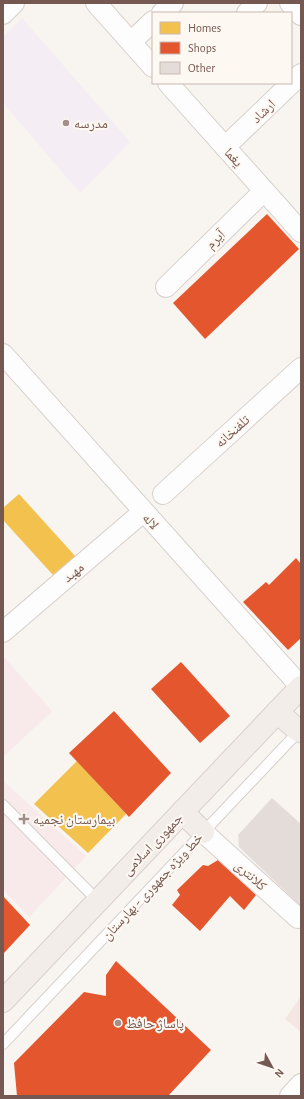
<svg xmlns="http://www.w3.org/2000/svg" width="304" height="1099" font-family="'Alegreya Sans','Noto Naskh Arabic',sans-serif">
<style>
.commercial{fill:#f4e6e2}
.education{fill:#f4eef4}
.medical{fill:#f8eaeb}
.homes{fill:#f2c14e}
.shops{fill:#e4572e}
.building{fill:#e4dcd8}
.lines{fill:none;stroke-linecap:round;stroke-linejoin:round}
.lane-casing{stroke:#d7cfcc;stroke-width:12}
.street-casing{stroke:#d7cfcc;stroke-width:22}
.primary-casing{stroke:#d9d0cd;stroke-width:24}
.lane{stroke:#fefdfd;stroke-width:10}
.street{stroke:#fefdfd;stroke-width:20}
.primary{stroke:#f2ede8;stroke-width:22}
.poi-dot{fill:#a38f89;stroke:#fef8f3;stroke-width:1.5}
.labels{text-anchor:middle;stroke-width:4;stroke-linejoin:round;paint-order:stroke}
.street-label{font-size:14px;fill:#755851;stroke:#fef8f3}
.poi-label{font-size:14px;fill:#755851;stroke:#fef8f3;text-anchor:start}
</style>
<rect width="100%" height="100%" fill="#f8f4f0"/>
<path class="commercial" d="M301,996V1032L285,1019Z"/>
<path class="education" d="M22,18L130,142L80,193L3,103V37Z"/>
<g class="medical">
<path d="M3,656L52,711L3,757Z"/>
<path d="M3,781L86,856L29,917L3,889Z"/>
</g>
<g class="homes">
<path d="M19,494L76,557L53,575L3,520V508Z"/>
<path d="M77,761L126,814L88,853L34,804Z"/>
</g>
<g class="shops">
<path d="M267,214L299,249L205,339L173,303Z"/>
<path d="M296,558L301,564V638L288,650L243,602L266,582L269,585Z"/>
<path d="M181,662L230,716L200,743L151,689Z"/>
<path d="M114,711L171,773L129,817L69,753Z"/>
<path d="M218,860L256,895L244,910L230,896L200,931L172,905L180,895L177,890L203,865L208,866Z"/>
<path d="M3,896L30,925L3,954Z"/>
<path d="M116,961L211,1050L168,1096H17L14,1063L84,992L106,996V975Z"/>
</g>
<path class="building" d="M272,798L301,824V906L239,847L238,835Z"/>
<g class="lines">
<g class="lane-casing">
<g id="lane">
<path d="M3,805L98,901"/>
<path d="M3,1044L301,729"/>
</g>
</g>
<g class="street-casing">
<g id="street">
<path d="M96,3L153,67"/>
<path d="M290,3L301,15"/>
<path d="M162,13L173,3"/>
<path d="M247,13L257,3"/>
<path d="M3,14L14,3"/>
<path d="M131,42L153,21"/>
<path d="M168,83L301,232"/>
<path d="M225,147L301,74"/>
<path d="M166,287L264,191"/>
<path d="M3,354L301,687"/>
<path d="M163,494L301,368"/>
<path d="M3,632L143,512"/>
<path d="M203,832L298,918"/>
<path d="M290,1096L301,1084"/>
</g>
</g>
<g class="primary-casing">
<g id="primary">
<path d="M277,712L299,731"/>
<path d="M182,812L203,832"/>
<path d="M3,1001L301,687"/>
</g>
</g>
<use href="#lane" class="lane"/>
<use href="#street" class="street"/>
<use href="#primary" class="primary"/>
</g>
<g class="poi-dot">
<circle cx="66" cy="123" r="4"/>
<path d="M22 813h4v4h4v4h-4v4h-4v-4h-4v-4h4z"/>
<circle cx="118" cy="1023" r="4"/>
</g>
<g class="labels">
<g class="street-label">
<text transform="translate(263 111) rotate(-44)" y="5">ارشاد</text>
<text transform="translate(234 157) rotate(48)" y="5">یغما</text>
<text transform="translate(215 239) rotate(-44)" y="5">آیرم</text>
<text transform="translate(232 431) rotate(-42)" y="5">تلفنخانه</text>
<text transform="translate(151 521) rotate(48)" y="5">لاله</text>
<text transform="translate(73 572) rotate(-40)" y="5">مهبد</text>
<text transform="translate(152 844) rotate(-46)" y="5">جمهوری اسلامی</text>
<text transform="translate(251 875) rotate(42)" y="5">کلانتری</text>
<text transform="translate(152 886) rotate(-47)" y="5">خط ویژه جمهوری - بهارستان</text>
</g>
<g class="poi-label">
<text x="74" y="128">مدرسه</text>
<text x="33" y="824">بیمارستان نجمیه</text>
<text x="126" y="1028">پاساژ حافظ</text>
</g>
</g>
<rect width="304" height="1099" fill="none" stroke="#755851" stroke-width="8"/>
<rect x="152" y="12" width="140" height="72" fill="#fef8f3" stroke="#c7b8b2"/>
<rect x="160" y="22" width="20" height="12" fill="#f2c14e" stroke="#c7b8b2"/>
<text x="188" y="32" font-size="12" fill="#755851">Homes</text>
<rect x="160" y="42" width="20" height="12" fill="#e4572e" stroke="#c7b8b2"/>
<text x="188" y="52" font-size="12" fill="#755851">Shops</text>
<rect x="160" y="62" width="20" height="12" fill="#e4dcd8" stroke="#c7b8b2"/>
<text x="188" y="72" font-size="12" fill="#755851">Other</text>
<g transform="translate(272 1067) rotate(130)" stroke="#fef8f3" stroke-width="3" paint-order="stroke">
<path d="M0-3L7 15L0 10L-7 15Z" fill="#755851"/>
<text y="-6" font-size="11" font-weight="bold" text-anchor="middle" fill="#755851">N</text>
</g>
</svg>
